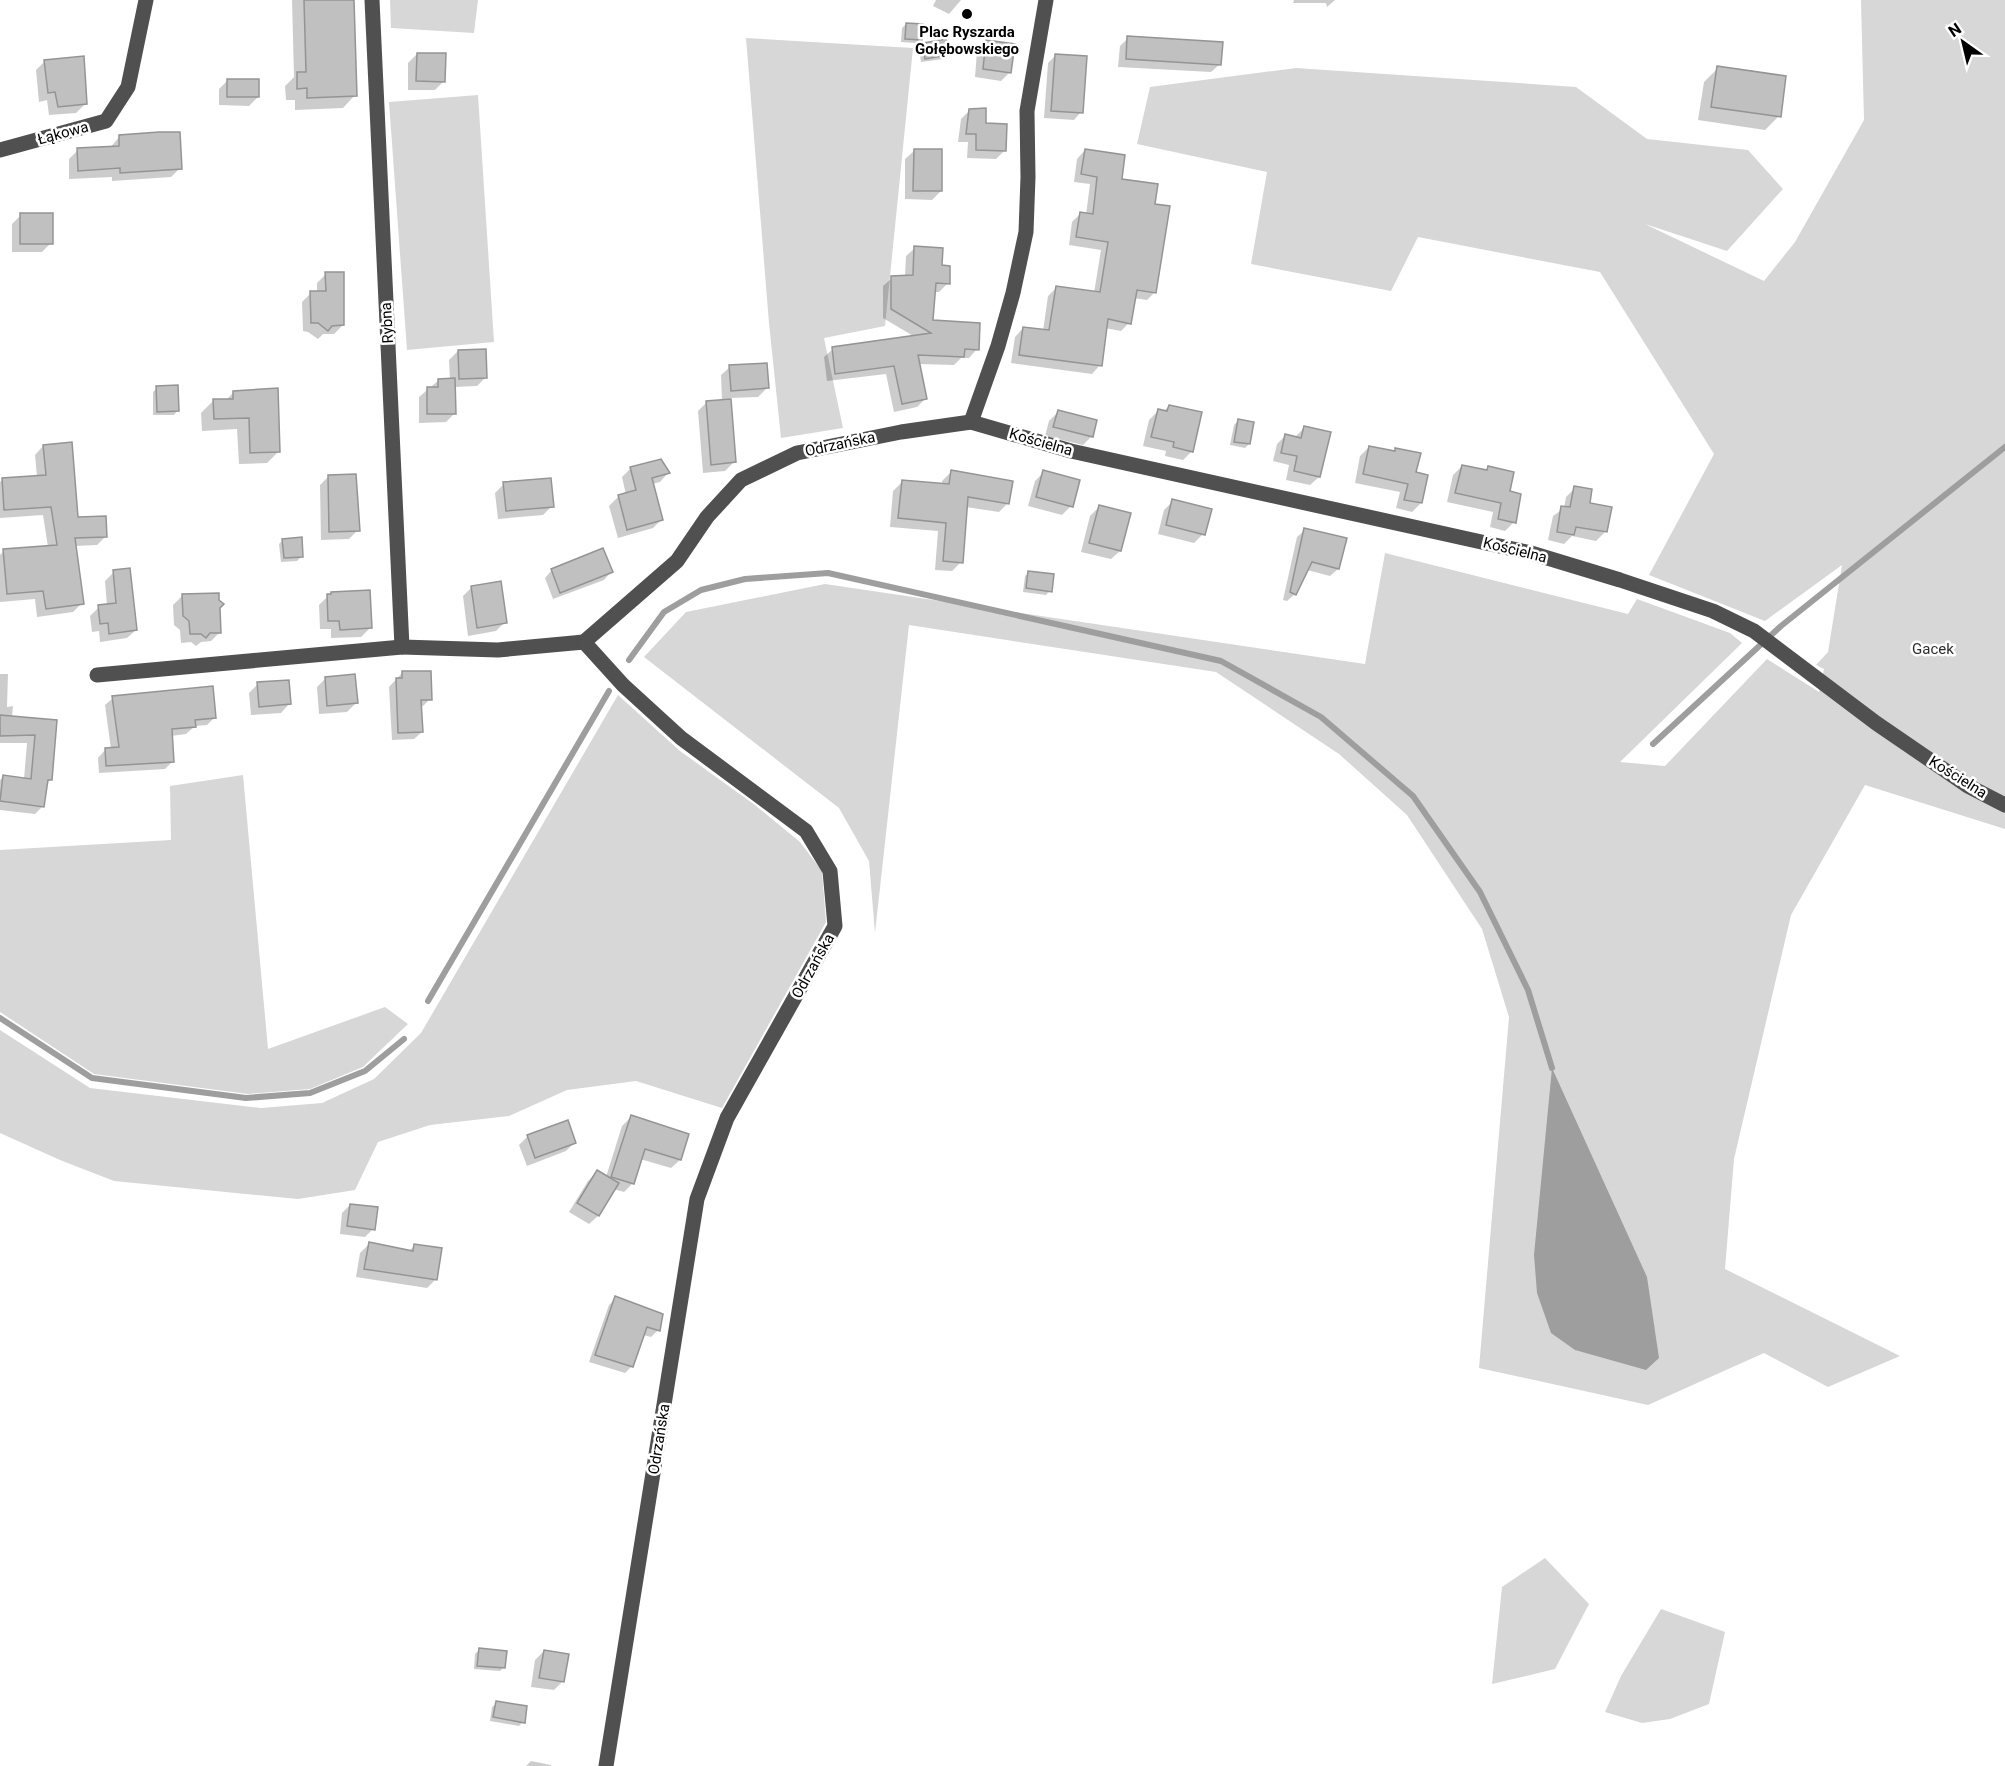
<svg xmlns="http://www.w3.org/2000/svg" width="2005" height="1766" font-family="Roboto,sans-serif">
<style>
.green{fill:#d7d7d7}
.water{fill:#9e9e9e}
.shadow{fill:#0003}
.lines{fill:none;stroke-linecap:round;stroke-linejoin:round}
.stream{stroke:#9e9e9e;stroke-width:6}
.building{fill:#c0c0c0;stroke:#949494;stroke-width:1.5}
.minor{stroke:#505050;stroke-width:15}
.poi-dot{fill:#000;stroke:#fff;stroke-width:2}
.labels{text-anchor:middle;stroke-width:5;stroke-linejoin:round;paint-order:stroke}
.poi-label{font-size:15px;font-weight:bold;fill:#000;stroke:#fff}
.street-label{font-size:15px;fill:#000;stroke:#fff}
.park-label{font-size:15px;fill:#2e2e2e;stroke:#fff}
</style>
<rect width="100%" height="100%" fill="#fff"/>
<g class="green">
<path d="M390,0H478L474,33L391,28Z"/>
<path d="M1861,0H2005V829L1865,785L1791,915L1734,1159L1725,1269L1900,1356L1828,1387L1764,1353L1648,1405L1479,1368L1509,1017L1482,929L1407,815L1339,754L1216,672L909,625L875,933L869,861L839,808L644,657L686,612L825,584L1365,664L1385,553L1628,614L1637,599L1730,633L1742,643L1620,762L1665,766L1767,659L1819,692L1824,669L1816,665L1828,652L1842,565L1765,621L1649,575L1714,454L1600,272L1418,237L1391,291L1251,264L1267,172L1137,144L1150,87L1296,68L1576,87L1647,139L1748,150L1783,189L1727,251L1645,224L1764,281L1795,242L1864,120Z"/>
<path d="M746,38L913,48L885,326L824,338L843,428L781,438L769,323Z"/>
<path d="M478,95L494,342L407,350L389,102Z"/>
<path d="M618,695L680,751L755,805L800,842L822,871L826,922L722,1108L636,1081L567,1090L509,1116L430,1125L378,1142L355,1190L298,1199L114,1181L60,1160L0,1133V1030L90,1088L261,1108L322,1103L374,1079L421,1033Z"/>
<path d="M243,775L268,1049L385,1007L408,1024L363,1067L310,1089L248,1094L94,1074L0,1012V850L171,840L170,786Z"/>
<path d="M1545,1558L1589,1604L1555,1669L1492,1684L1502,1587Z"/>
<path d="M1661,1609L1725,1632L1709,1704L1670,1719L1642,1723L1605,1712L1621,1676Z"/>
</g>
<path class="water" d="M1552,1068L1647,1277L1659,1358L1646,1370L1575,1350L1551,1333L1537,1293L1534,1255Z"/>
<g class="shadow">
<path d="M292,0H352L355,95L343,108L295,110V100H286L285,86L294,77Z"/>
<path d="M936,0H961L949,14L933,6Z"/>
<path d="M1294,0H1335L1327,7L1326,3H1293Z"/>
<path d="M906,24L920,39L916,43L901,42L902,28Z"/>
<path d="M1128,38L1220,64L1211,72L1118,67L1120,46Z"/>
<path d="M986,42L1010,72L1001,81L975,77L977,51Z"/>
<path d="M923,45L947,55L943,59L921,62L919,49Z"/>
<path d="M417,54L444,81L435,90H408V63Z"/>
<path d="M1056,55L1081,112L1074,120L1044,118L1048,63Z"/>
<path d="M45,61L85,104L76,113L49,115L47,100L39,102L36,70Z"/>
<path d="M1718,68L1779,116L1765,130L1698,120L1704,82Z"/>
<path d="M228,80L258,97L249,106L219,105V89Z"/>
<path d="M970,110L1005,150L996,159L967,158L968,142H958L961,119Z"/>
<path d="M119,137L180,168L171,177L112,181V177L69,179V159L78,150L110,148Z"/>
<path d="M1085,150L1154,205L1155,292L1147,300L1134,298L1129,323L1121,331L1105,328L1100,365L1092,374L1011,363L1015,337L1023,328L1043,331L1048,296L1057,287L1094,293L1101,250L1069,245L1072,222L1080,214L1086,215L1090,184L1074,182L1077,159Z"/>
<path d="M914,151L941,191L932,200L905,199V159Z"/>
<path d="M21,215L51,243L42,252H12V224Z"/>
<path d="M915,248L941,267L948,283L939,292H933L931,321L977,349L969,358H961L954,365L918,364L926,398L917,407L894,412L886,374L827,381L824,357L833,349L915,337L883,318V286L892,278L905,277L906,256Z"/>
<path d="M326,274L343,325L334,334H323L318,339L308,332L303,331L302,302L311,293H317V283Z"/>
<path d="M458,351L486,377L477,386L454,387L455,413L446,422L419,423V397L439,380H450L449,360Z"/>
<path d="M730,367L767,388L758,397L730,398L734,462L725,471L703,473L698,411L707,402L722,401L721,375Z"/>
<path d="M157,388L178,410L174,415H153V392Z"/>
<path d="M234,392L279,451L267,463L239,464L237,429L202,431L201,413L213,401L226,400Z"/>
<path d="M1169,406L1192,451L1183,460L1165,456L1166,451L1143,446L1149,420L1158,411L1163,412Z"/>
<path d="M1058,412L1092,436L1083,445L1045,436L1049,421Z"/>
<path d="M1238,421L1249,444L1245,448L1230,445L1234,425Z"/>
<path d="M1304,428L1319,477L1310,485L1286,480L1289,465L1273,461L1277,444L1286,435L1295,437Z"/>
<path d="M43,446L77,519L106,536L97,545L75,546L82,603L73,612L37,617L35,599L0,602V555L4,551L48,547L43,515L0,518V482L2,480L37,477L35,455Z"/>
<path d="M1369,447L1393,453L1396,450L1415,473L1421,503L1412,512L1396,508L1400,492L1355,483L1360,456Z"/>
<path d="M1462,466L1486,471L1489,468L1508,492L1514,522L1505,531L1490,527L1493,512L1447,502L1453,475Z"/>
<path d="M631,468L668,473L660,482L652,484L662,519L653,528L618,538L609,506L618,497L626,495L622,477Z"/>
<path d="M951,472L1008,503L999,512L966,507L961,562L952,571L935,570L938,531L890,527L893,491L902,482L942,485V481Z"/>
<path d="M1044,472L1071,506L1062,515L1028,506L1035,481Z"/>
<path d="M329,476L358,530L349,539L321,540L320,485Z"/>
<path d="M504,484L552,506L543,515L498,519L495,493Z"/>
<path d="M1575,488L1589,505L1605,532L1596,541L1572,536L1564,544L1548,540L1553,516L1564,508L1566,497Z"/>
<path d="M1173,501L1203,534L1194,543L1158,534L1164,510Z"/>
<path d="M1099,507L1120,551L1111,559L1081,552L1090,516Z"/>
<path d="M1305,530L1338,569L1330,576L1307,570L1295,594L1287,601L1283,600L1297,537Z"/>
<path d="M283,540L301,557L297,561L281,562L279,544Z"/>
<path d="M552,570L611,572L604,580L553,599L545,578Z"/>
<path d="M114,572L136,630L127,638L100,642L99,631L92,632L90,616L99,607L107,606L105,581Z"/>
<path d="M1029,572L1050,591L1046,595L1023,592L1025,576Z"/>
<path d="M472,587L505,622L496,631L468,636L463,596Z"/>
<path d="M331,593L370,628L361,637L331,638V629H320L319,605Z"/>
<path d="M182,596L218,608L220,632L211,641L201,642L196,646L191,642L181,643L180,630L174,625L173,605Z"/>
<path d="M402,673L430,699L423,706H420L422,732L414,739L392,740L389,687Z"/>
<path d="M0,674H8L7,707L13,706L12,717L55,721L51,779L45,785L43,806L35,814L0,810V780L3,777L24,779L27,743H0Z"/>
<path d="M326,678L356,703L347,712L319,714L317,687Z"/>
<path d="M258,684L289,704L281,713L251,715L249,693Z"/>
<path d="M113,698L214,718L207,725L195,726L186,734L171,736L173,761L165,769L99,773L98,758L105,750L111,749L105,705Z"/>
<path d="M631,1117L680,1160L671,1168L640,1159L633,1183L624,1192L613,1189L598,1216L589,1224L569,1212L588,1181L597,1172L606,1177L622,1126Z"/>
<path d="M528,1136L575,1142L566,1151L527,1166L519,1145Z"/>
<path d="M350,1205L373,1229L365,1237L340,1234L342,1213Z"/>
<path d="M369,1244L408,1252L415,1245L436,1279L427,1288L356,1277L360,1253Z"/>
<path d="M616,1298L658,1330L651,1337L643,1335L632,1366L625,1373L589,1362L609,1305Z"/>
<path d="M479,1650L504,1667L500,1671L474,1669L475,1654Z"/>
<path d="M544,1651L563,1681L554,1690L531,1687L535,1660Z"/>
<path d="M497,1703L523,1722L519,1726L490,1721L492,1707Z"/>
<path d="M531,1761L551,1765V1766H526Z"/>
</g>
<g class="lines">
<g class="stream">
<path d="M629,660L664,612L701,590L745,579L828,573L1221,661L1321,717L1413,796L1480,892L1528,990L1552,1068"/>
<path d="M1653,744L1781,626L2005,447"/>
<path d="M428,1001L609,691"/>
<path d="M0,1018L92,1078L246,1098L310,1093L365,1071L404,1039"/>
</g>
</g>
<g class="building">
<path d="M304,0H354L357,96L307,98V88L297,89V72H306Z"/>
<path d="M906,23L923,24L922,40L905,39Z"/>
<path d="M1127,36L1223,42L1221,65L1126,59Z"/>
<path d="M946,39L949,55L925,59L922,43Z"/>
<path d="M986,40L1015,44L1011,73L983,69Z"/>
<path d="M417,53H446L445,82L416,81Z"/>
<path d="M1055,54L1087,56L1083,113L1051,111Z"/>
<path d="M84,56L87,104L58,107L55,92L48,93L44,60Z"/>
<path d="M1717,66L1786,76L1781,117L1711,107Z"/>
<rect x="227" y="79" width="32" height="18"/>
<path d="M986,108V123L1007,124L1006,151L976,150V134H966L969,109Z"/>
<path d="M159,132H180L182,169L120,173V168L78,171L77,148L119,146V135Z"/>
<path d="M914,149H942V191H913Z"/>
<path d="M1085,149L1125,155L1122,179L1158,184L1155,204L1170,206L1156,293L1137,290L1131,324L1108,319L1102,366L1019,355L1023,327L1049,330L1056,286L1100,292L1108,242L1076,237L1080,212L1093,214L1097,177L1081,174Z"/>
<rect x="20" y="213" width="33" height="31"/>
<path d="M914,246L943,248L942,265L950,266V284L936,283L933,320L980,323L979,350L965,349L964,357L918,355L927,399L902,404L894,366L835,374L832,347L931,333L891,309V276L913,275Z"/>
<path d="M325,272H344V325L332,326L328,331L318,323H311L310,291H326Z"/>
<path d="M486,349L487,378L459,379L458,350Z"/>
<path d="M767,363L769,388L731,391L729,365Z"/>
<path d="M455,378L456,414H427V387H438V379Z"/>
<path d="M178,385L179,411L157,412L156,386Z"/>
<path d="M278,388L280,452L250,453L249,418L214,419L213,399H233V391Z"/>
<path d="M731,399L736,462L711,465L706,401Z"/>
<path d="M1169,405L1202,412L1193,452L1173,447L1174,442L1151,437L1158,409L1167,411Z"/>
<path d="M1058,410L1097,420L1093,437L1053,427Z"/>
<path d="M1238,419L1254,422L1250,444L1234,442Z"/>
<path d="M1304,426L1331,432L1320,477L1294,471L1297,456L1281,453L1285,434L1301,438Z"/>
<path d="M72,442L78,517L106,516L107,537L75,538L84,604L46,609L43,591L7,594L3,549L57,545L51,507L4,510L2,478L46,475L43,445Z"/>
<path d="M1369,446L1395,451V448L1421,453L1416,472L1428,475L1422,503L1404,500L1408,484L1363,474Z"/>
<path d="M661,459L670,473L652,478L663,520L627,530L618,495L636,490L630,467Z"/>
<path d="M1462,465L1487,470L1488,466L1514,472L1510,491L1521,494L1516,523L1498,519L1501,503L1455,493Z"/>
<path d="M951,470L1013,481L1009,504L968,497L963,563L943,561L946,523L898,518L902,480L949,484Z"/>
<path d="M1043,470L1080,480L1073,507L1036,497Z"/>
<path d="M356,474L360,531L329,532L328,475Z"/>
<path d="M551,478L554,507L506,511L503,482Z"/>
<path d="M1574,486L1592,489L1590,503L1612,507L1607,532L1576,527L1574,535L1557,532L1561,506L1570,507Z"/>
<path d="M1172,499L1212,509L1205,535L1166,525Z"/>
<path d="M1099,505L1131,513L1121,551L1089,543Z"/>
<path d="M1304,528L1347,538L1339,569L1312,562L1296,595L1290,592Z"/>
<path d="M302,537L303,557L284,558L282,539Z"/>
<path d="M603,548L613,572L560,593L551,569Z"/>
<path d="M130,568L137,630L109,634L108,623L100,624L98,605L116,603L113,570Z"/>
<path d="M1028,571L1054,574L1052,592L1026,588Z"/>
<path d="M501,581L507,623L477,628L471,586Z"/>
<path d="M370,590L372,628L340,630L339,621H328L327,594H331V592Z"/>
<path d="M219,593V600L224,604L220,608L221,633H210L206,638L201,634H190L189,621L183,616L182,594Z"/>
<path d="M402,671H431L432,700H421L423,732L398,733L396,678H402Z"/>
<path d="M355,674L358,703L327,706L325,677Z"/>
<path d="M289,680L291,704L259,707L257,682Z"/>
<path d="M213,686L216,718L195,720L196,727L172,729L174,762L106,766L105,748L119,747L112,696Z"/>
<path d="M0,715L57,720L52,780H48L44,807L0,801L3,775L31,779L35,735L0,736Z"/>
<path d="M631,1115L689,1134L681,1160L645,1149L634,1184L611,1177Z"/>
<path d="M568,1120L576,1143L535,1158L527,1135Z"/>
<path d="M597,1170L619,1183L599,1216L577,1203Z"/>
<path d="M350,1204L378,1207L375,1230L347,1226Z"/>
<path d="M369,1242L413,1251L414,1244L442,1248L437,1280L364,1269Z"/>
<path d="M615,1296L663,1314L660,1331L647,1327L633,1367L595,1355Z"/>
<path d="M479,1648L507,1651L505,1668L477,1666Z"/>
<path d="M544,1650L569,1654L564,1682L539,1678Z"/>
<path d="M496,1701L527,1706L525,1723L493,1717Z"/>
</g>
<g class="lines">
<g class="minor">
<path d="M372,0L402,647L498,650L584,642"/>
<path d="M0,150L106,121L128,87L146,0"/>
<path d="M971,422L998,346L1013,293L1026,232L1028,177L1027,111L1046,0"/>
<path d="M584,642L677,561L707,517L741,480L797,453L901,432L971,422L1071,451L1531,553L1620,580L1713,611L1754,631L1876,723L1968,786L2005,805"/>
<path d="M584,642L623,685L681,738L806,831L830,871L835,926L727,1118L697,1199L606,1766"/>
<path d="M97,675L402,647"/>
</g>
</g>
<circle class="poi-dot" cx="967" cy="14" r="6"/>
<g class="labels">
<g class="poi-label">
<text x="967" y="37">Plac Ryszarda<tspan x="967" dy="17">Gołębowskiego</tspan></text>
</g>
<g class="street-label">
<text transform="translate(63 133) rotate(-15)" y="5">Łąkowa</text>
<text transform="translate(387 323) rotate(-93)" y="5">Rybna</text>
<text transform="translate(1041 442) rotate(16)" y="5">Kościelna</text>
<text transform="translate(840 444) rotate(-12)" y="5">Odrzańska</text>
<text transform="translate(1515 550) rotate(14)" y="5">Kościelna</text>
<text transform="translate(1958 777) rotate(32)" y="5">Kościelna</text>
<text transform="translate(813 966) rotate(-61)" y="5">Odrzańska</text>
<text transform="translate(659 1439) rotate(-81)" y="5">Odrzańska</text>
</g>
<g class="park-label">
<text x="1933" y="654">Gacek</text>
</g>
</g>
<g transform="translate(1963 42) rotate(326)" stroke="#ffffff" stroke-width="4.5" paint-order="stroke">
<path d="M0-4.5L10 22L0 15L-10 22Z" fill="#000000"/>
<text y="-9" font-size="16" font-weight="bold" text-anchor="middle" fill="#000000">N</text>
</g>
</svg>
